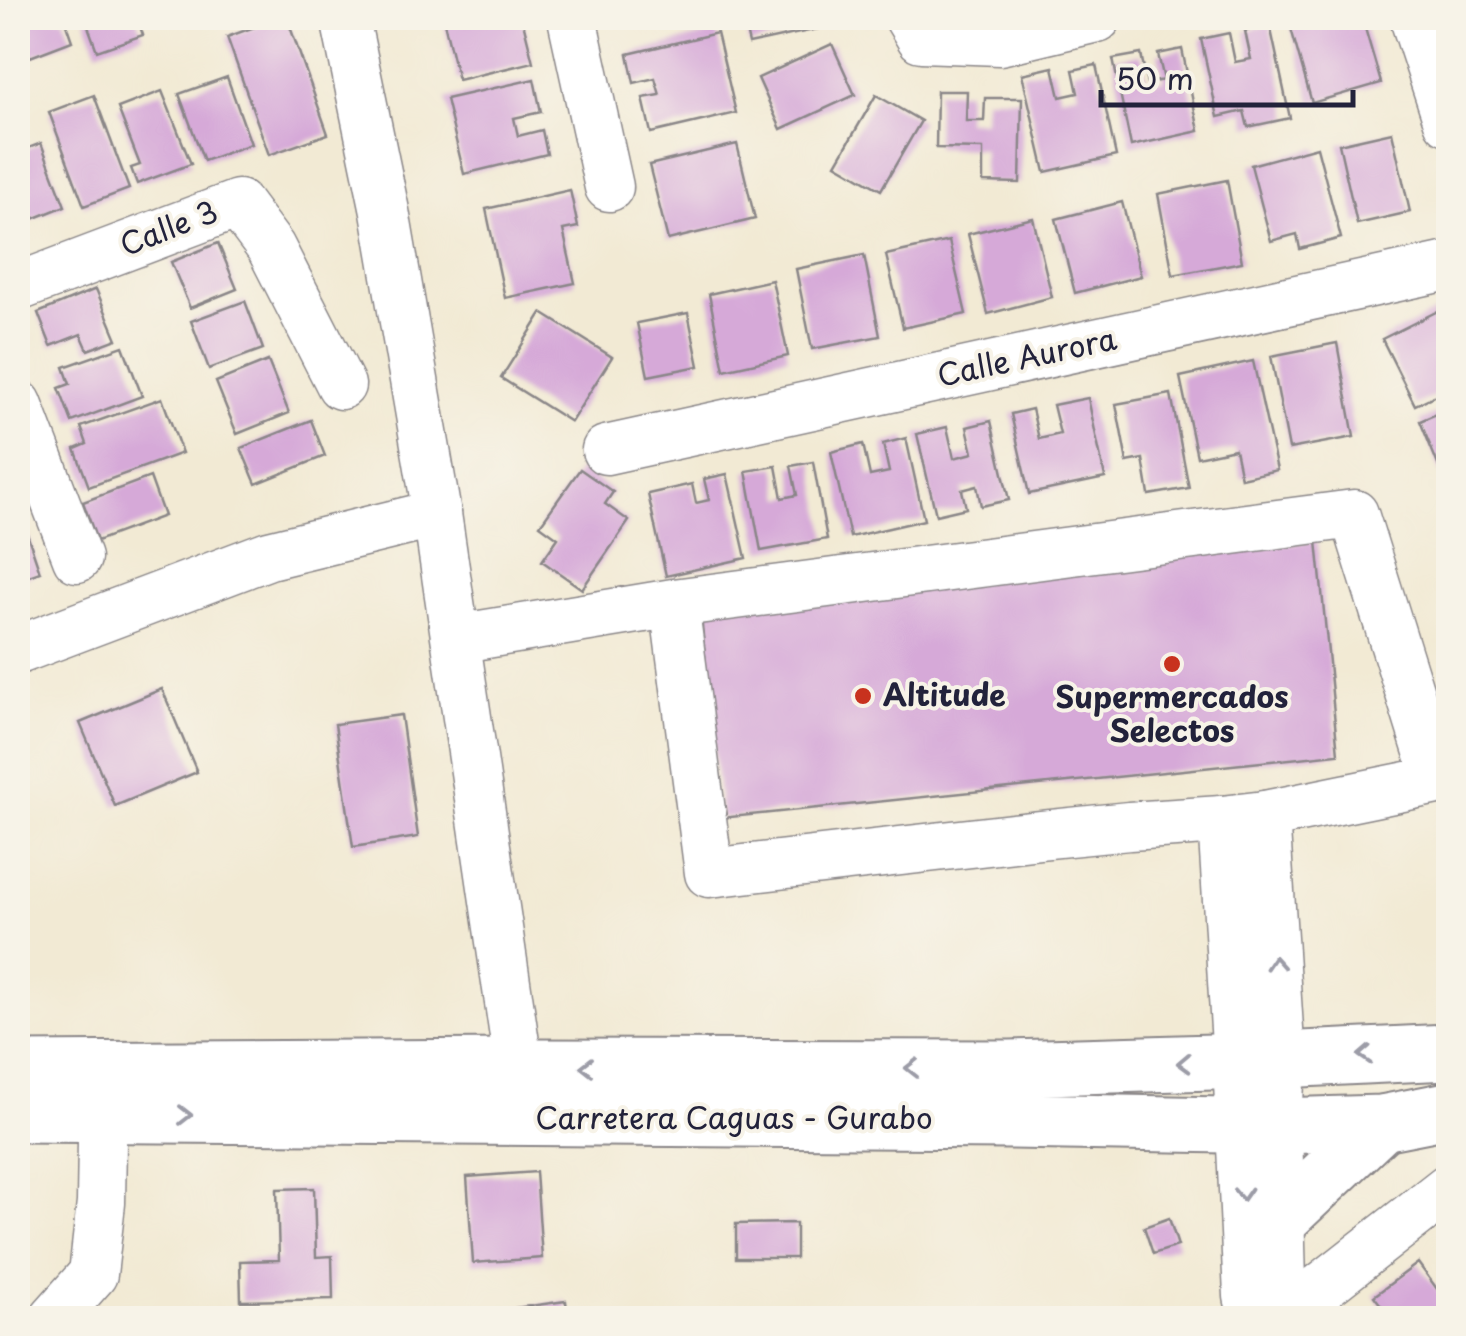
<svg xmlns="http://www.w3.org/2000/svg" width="1466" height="1336" font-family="'Playpen Sans',sans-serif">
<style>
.building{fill:#d6a9d8}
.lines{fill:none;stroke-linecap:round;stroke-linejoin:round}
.minor-casing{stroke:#8a8688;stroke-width:51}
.major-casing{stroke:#8a8688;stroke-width:59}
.minor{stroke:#fff;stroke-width:48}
.major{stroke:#fff;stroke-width:55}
.oneway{stroke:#9c9ca7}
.poi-dot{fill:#c8321e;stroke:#f7f3e8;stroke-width:4}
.labels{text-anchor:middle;stroke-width:8;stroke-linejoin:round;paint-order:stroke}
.street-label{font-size:30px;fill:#22223b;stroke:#f7f3e8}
.poi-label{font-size:30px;font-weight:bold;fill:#22223b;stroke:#f7f3e8;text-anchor:start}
</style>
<rect width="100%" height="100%" fill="#f7f3e8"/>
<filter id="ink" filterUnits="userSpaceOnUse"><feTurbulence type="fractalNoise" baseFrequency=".01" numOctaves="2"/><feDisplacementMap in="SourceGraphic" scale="20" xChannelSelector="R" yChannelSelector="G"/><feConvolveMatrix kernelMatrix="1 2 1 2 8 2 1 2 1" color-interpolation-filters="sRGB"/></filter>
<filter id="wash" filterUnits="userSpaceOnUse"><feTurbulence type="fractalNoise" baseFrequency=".0048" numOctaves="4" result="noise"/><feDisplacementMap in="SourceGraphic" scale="40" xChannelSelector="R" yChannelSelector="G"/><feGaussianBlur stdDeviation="2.25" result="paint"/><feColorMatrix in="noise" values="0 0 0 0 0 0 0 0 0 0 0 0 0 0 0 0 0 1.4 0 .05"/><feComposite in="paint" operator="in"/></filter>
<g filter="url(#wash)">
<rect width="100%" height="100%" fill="#f2ead4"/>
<g id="blocks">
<g class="building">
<path d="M18,18H64L72,41L30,57Z"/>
<path d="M85,18H137L143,35L97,51Z"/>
<path d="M257,18H287L328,134L269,155L227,37L260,25Z"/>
<path d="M443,18H522L533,62L458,80Z"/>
<path d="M743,18H831L832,26L749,44Z"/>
<path d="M1288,18H1362L1381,83L1312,103Z"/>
<path d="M1270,25L1290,118L1248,127L1244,111L1218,117L1201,39L1229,33L1235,62L1251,59L1245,31Z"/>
<path d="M717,33L736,113L651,133L643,98L660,95L655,78L634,83L628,54Z"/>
<path d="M832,44L855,95L781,129L758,78Z"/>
<path d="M1182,49L1199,131L1131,146L1113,59L1141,54L1147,83L1164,80L1158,54Z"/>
<path d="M1096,65L1116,156L1045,172L1022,74L1053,67L1060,97L1078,93L1073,70Z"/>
<path d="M227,77L251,144L204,161L179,94Z"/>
<path d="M534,79L541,112L514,118L518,136L542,130L547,154L464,174L446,99Z"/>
<path d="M162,91L191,164L137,184L131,168L140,165L118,108Z"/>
<path d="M937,91H967L966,121H984L985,98H1022L1020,183L983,182V149L936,148Z"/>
<path d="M94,95L129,189L84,206L49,112Z"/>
<path d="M876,95L921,121L881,190L836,164Z"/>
<path d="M1392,132L1410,212L1357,224L1339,144Z"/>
<path d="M41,143L65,206L23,223L18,210V152Z"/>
<path d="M737,144L755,219L668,240L649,165Z"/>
<path d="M1317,147L1341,238L1300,249L1297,234L1271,241L1251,165Z"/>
<path d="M1227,180L1242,262L1173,275L1158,194Z"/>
<path d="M570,190L578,227L563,230L575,283L505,298L486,209Z"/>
<path d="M1122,202L1141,276L1075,293L1056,219Z"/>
<path d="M1033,218L1052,297L988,314L968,234Z"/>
<path d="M949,241L966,314L903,328L886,255Z"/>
<path d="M218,243L237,289L190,308L171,262Z"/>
<path d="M864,255L880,336L812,349L796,269Z"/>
<path d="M772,280L788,356L724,370L709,294Z"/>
<path d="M96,289L117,339L88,350L81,334L51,346L38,313Z"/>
<path d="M245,301L263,349L209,369L191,321Z"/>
<path d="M1448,306V334L1442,337L1448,351V389L1415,405L1382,339Z"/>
<path d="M542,313L612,357L571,422L501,378Z"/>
<path d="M688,313L699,366L648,376L637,323Z"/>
<path d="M1337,343L1354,437L1289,449L1271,356Z"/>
<path d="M123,346L142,396L72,422L59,388L70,384L64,367Z"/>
<path d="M268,361L289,413L237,434L216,382Z"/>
<path d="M1253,361L1277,470L1241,478L1235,449L1197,457L1180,377Z"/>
<path d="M1171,394L1189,488L1149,495L1143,459L1127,462L1116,404Z"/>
<path d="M162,398L182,453L89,487L75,449L87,444L81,427Z"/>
<path d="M1088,398L1105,478L1029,494L1011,414L1032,409L1039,439L1060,434L1053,405Z"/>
<path d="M1448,409V489L1420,421Z"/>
<path d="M311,420L325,456L256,484L241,448Z"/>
<path d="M991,421L1009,500L981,506L977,486L962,490L966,508L936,515L917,434L947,427L954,458L973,453L967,427Z"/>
<path d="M906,438L924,520L850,537L831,452L863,444L870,476L889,472L883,444Z"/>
<path d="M813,462L827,539L761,551L746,471L776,466L782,498L797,495L791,466Z"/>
<path d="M580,469L613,492L605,504L629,521L582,589L542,561L558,538L540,525Z"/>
<path d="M727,474L746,558L666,576L648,494L692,484L696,503L709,500L704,479Z"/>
<path d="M150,477L164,516L97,541L83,502Z"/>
<path d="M24,525L40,572L18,580V528Z"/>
<path d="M1317,541L1338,754L721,818L700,605Z"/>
<path d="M162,689L197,772L115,806L80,723Z"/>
<path d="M401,715L418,837L353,847L335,724Z"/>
<path d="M536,1172L542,1258L473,1263L467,1177Z"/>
<path d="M314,1188L316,1257L332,1256L333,1299L241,1301L240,1261L279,1260L277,1189Z"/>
<path d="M1169,1218L1178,1246L1153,1254L1144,1227Z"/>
<path d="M796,1223V1258H736V1224Z"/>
<path d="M1418,1263L1448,1304V1318H1391L1374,1296Z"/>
<path d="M566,1301L568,1318H495L494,1311Z"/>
</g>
</g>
</g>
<g filter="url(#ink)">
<use href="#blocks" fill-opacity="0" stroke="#8a8688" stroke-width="2.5"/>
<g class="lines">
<g class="minor-casing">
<g id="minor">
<path d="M345,18L385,211L437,514L524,1104"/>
<path d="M572,18L609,187"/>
<path d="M909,18L921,38L1000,41L1097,18"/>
<path d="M1414,18L1448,121"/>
<path d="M18,287L238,204L271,248L341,385"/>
<path d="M18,404L77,558"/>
<path d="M606,450L1448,266"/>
<path d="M456,639L674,603L709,873L1040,835L1129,826L1222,820L1265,815L1437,780L1354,514L674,603"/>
<path d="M18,650L269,555L437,514"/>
<path d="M1265,815L1281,1060L1278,1126L1282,1284L1266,1318"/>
<path d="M1222,820L1237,1061L1248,1296L1253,1318"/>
<path d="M54,1318L93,1274L101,1203L103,1078"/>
<path d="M1282,1318L1448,1188"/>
</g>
</g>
<g class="major-casing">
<g id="major">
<path d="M18,1070L518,1067L1010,1068L1281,1060L1448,1052"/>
<path d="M18,1114L1013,1121L1278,1126L1382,1123L1448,1110"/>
<path d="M1279,1220L1382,1123"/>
</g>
</g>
<use href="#minor" class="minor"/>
<use href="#major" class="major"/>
</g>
<defs><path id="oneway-chevron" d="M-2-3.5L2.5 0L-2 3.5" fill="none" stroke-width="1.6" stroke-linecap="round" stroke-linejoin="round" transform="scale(2.5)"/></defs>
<g class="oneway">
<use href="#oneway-chevron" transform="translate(1275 963) rotate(-94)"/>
<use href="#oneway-chevron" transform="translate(1365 1055) rotate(177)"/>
<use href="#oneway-chevron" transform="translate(1184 1063) rotate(178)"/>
<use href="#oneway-chevron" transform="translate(587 1067) rotate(-180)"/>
<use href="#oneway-chevron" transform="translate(912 1068) rotate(-180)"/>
<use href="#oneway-chevron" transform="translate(185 1115)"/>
<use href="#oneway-chevron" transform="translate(1243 1194) rotate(87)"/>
</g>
</g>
<g class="poi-dot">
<circle cx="1172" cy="664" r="10"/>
<circle cx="863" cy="696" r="10"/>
</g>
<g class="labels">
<g class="street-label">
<text transform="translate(169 229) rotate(-21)" y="10">Calle 3</text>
<text transform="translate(1027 358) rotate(-12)" y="10">Calle Aurora</text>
<text x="734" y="1129">Carretera Caguas - Gurabo</text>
</g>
<g class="poi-label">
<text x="883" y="706">Altitude</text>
<text x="1172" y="708" text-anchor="middle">Supermercados<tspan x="1172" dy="34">Selectos</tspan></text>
</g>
</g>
<rect width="1466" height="1336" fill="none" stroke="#f7f3e8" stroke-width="60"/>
<path d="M1101 90v15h252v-15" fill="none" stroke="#22223b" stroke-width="5"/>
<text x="1116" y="90" font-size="30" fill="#22223b" stroke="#f7f3e8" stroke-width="8" paint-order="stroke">50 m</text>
</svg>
